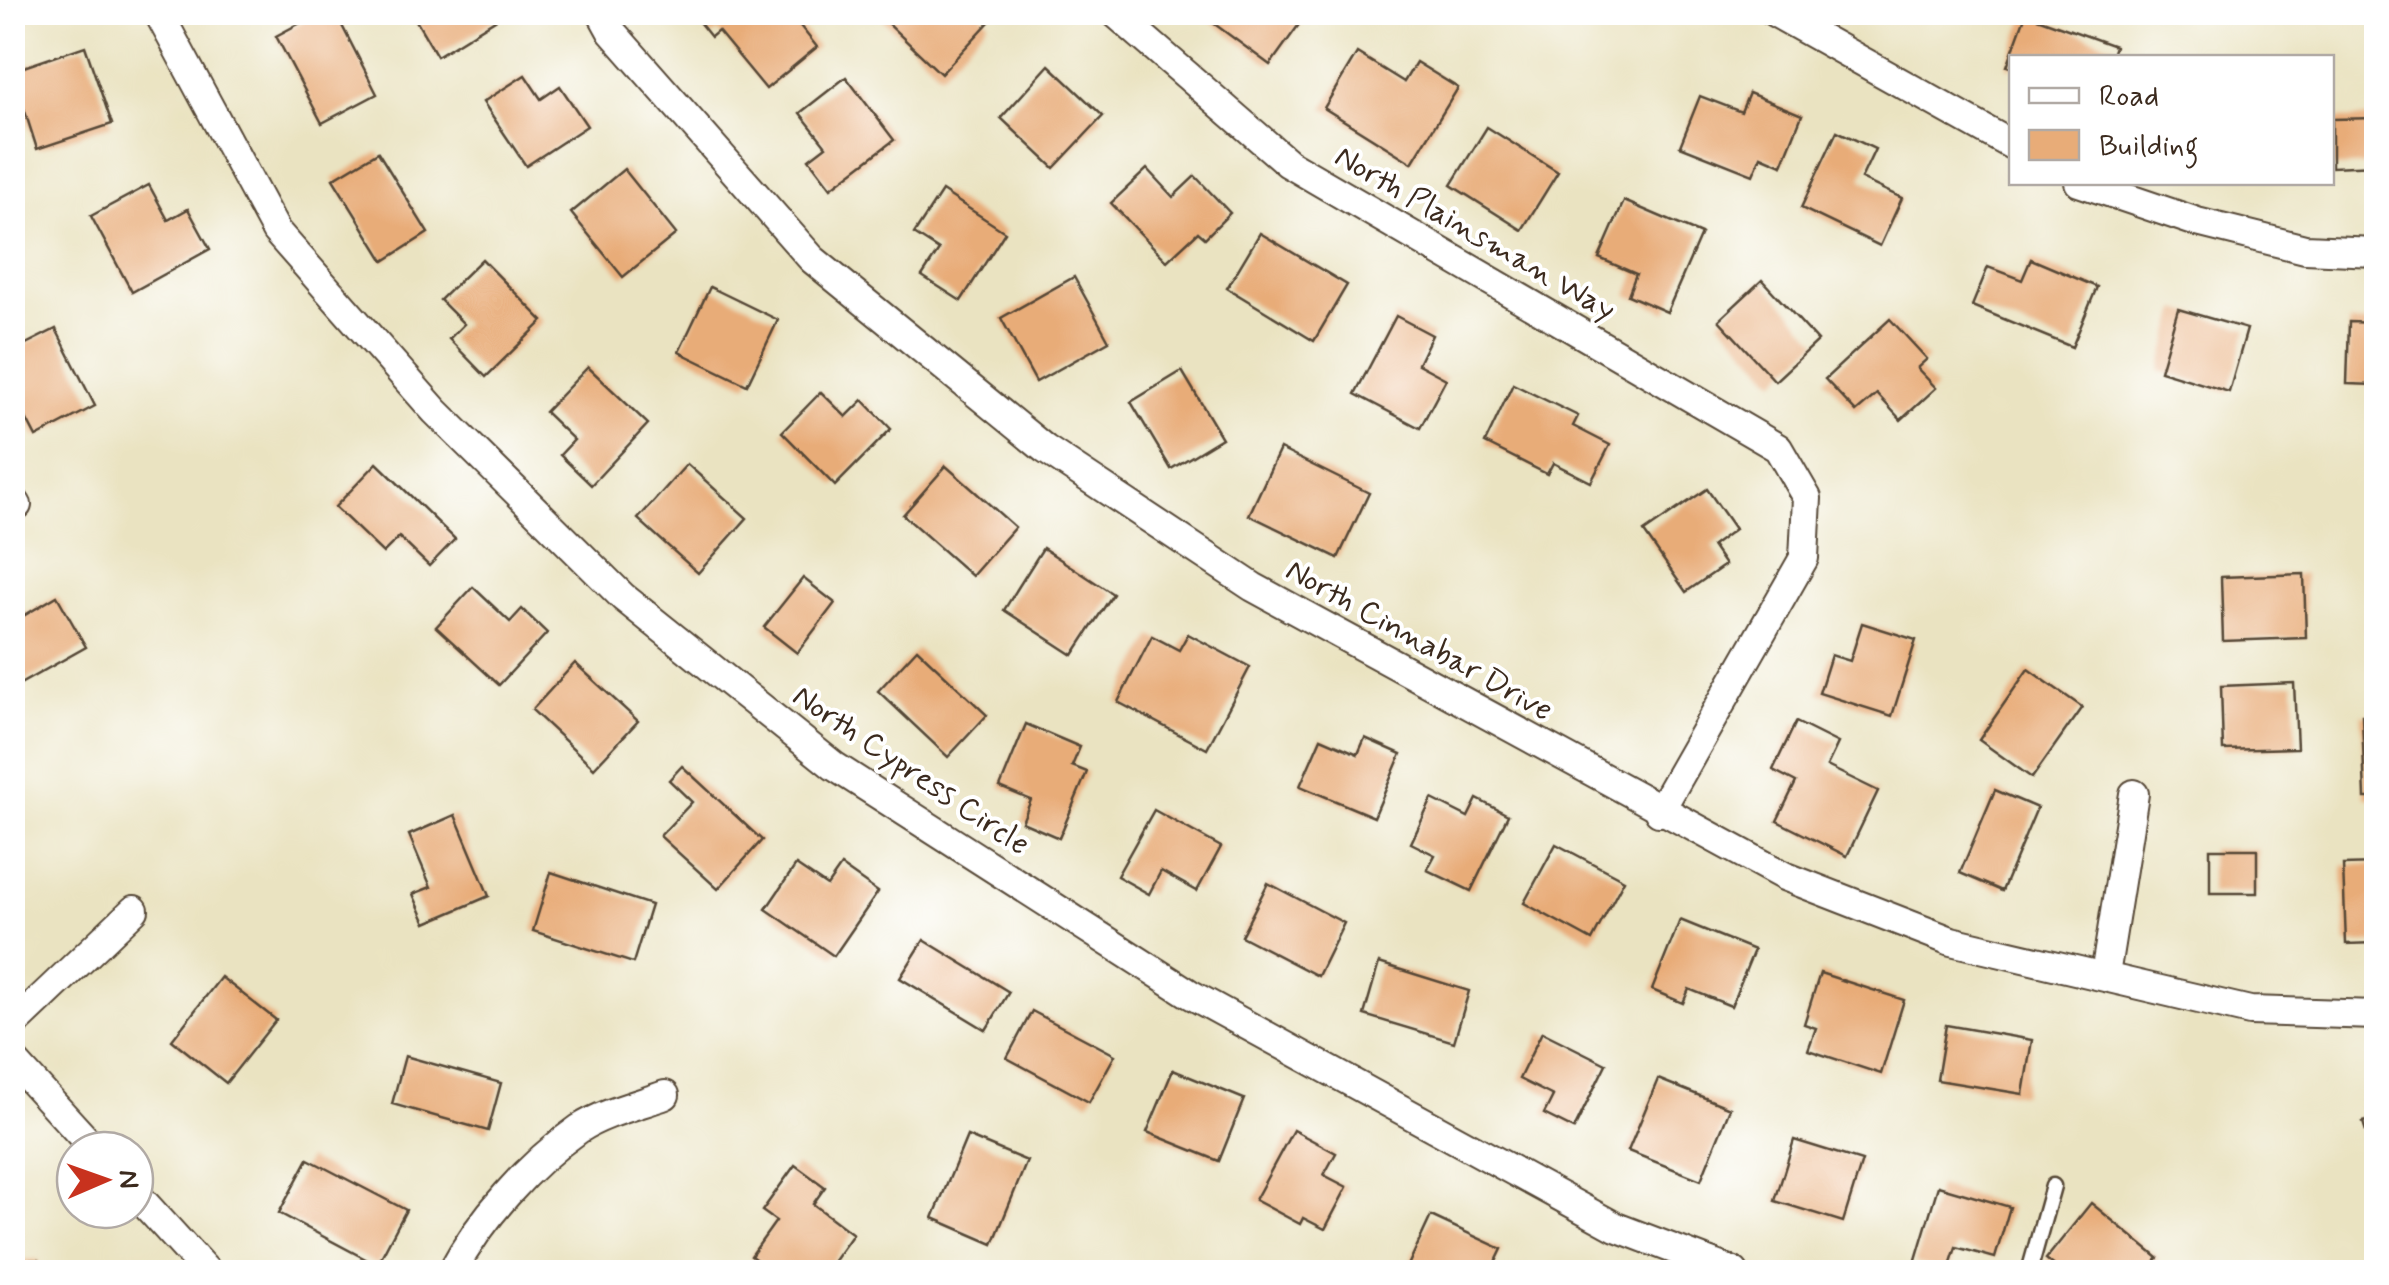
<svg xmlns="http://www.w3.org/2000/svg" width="2389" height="1285" font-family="Mynerve,sans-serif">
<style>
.building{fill:#e8ac78}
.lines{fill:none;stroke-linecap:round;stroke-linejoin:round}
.lane-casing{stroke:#554636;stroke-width:19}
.street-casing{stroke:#554636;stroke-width:32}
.lane{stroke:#fff;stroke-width:14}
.street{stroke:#fff;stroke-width:28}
.labels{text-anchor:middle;stroke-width:8;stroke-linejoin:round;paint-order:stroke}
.street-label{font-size:32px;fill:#3b2a1e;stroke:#fff}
</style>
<rect width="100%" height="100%" fill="#fff"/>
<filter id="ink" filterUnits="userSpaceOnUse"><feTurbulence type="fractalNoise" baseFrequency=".01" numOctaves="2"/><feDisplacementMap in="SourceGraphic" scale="20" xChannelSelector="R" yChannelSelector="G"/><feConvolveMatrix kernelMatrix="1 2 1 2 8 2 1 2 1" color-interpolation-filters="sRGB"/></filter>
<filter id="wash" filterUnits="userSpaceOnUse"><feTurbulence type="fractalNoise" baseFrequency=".0048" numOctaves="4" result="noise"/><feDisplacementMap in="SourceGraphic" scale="40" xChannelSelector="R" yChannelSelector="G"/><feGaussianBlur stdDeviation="2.25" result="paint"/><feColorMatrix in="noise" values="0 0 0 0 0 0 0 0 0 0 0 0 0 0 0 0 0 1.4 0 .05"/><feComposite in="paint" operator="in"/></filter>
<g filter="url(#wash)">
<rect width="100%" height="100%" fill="#eae3c1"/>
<g id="blocks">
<g class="building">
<path d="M321,12H335L377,94L322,123L276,36Z"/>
<path d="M411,12H494L498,18L437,56Z"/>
<path d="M691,12H789L817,47L766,89L718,31L711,37Z"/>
<path d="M889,12H979L989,22L941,74L883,19Z"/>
<path d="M1208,12H1308L1270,65L1205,17Z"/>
<path d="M2026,14L2115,46L2111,58H2012V68L2007,66Z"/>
<path d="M85,46L112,124L37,149L12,71Z"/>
<path d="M1357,53L1404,82L1416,62L1458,88L1412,163L1324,108Z"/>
<path d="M1049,65L1103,116L1054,168L1001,118Z"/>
<path d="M525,75L541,99L560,86L587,126L526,166L483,102Z"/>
<path d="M846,77L894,140L831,188L809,159L826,146L800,113Z"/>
<path d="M1749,93L1802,115L1782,165L1761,156L1753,175L1680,146L1700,96L1741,112Z"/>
<path d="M2376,118V165L2332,167V119Z"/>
<path d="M1487,127L1558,172L1522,230L1451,185Z"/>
<path d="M1837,131L1875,149L1861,179L1902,198L1880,246L1801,208Z"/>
<path d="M378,152L428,233L384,261L333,179Z"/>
<path d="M624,169L676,234L623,277L571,213Z"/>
<path d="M1147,169L1173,197L1195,176L1230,213L1205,238L1198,232L1167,261L1111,203Z"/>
<path d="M149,185L168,220L188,209L210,249L132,292L91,216Z"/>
<path d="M942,191L1005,232L961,301L922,276L939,250L914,234Z"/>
<path d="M1624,201L1701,234L1667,312L1628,295L1636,274L1599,258Z"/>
<path d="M1260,233L1347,285L1314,341L1227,288Z"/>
<path d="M482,259L543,321L486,377L449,339L464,324L440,300Z"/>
<path d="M2031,259L2097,287L2072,347L1972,306L1988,267L2022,280Z"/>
<path d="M1074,277L1109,341L1036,382L1001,318Z"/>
<path d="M1762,280L1818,341L1775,381L1719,320Z"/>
<path d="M710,287L778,320L747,385L679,352Z"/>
<path d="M2178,309L2247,329L2229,392L2160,371Z"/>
<path d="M1396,316L1432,335L1418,364L1446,379L1420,428L1355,394Z"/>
<path d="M1890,319L1927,359L1917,368L1936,388L1901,420L1877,394L1856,412L1825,379Z"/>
<path d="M2349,322L2376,323V385L2347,384Z"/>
<path d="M56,329L95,406L36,437L12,391V351Z"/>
<path d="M588,367L648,424L591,485L560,455L574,440L545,412Z"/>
<path d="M1182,371L1222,438L1171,469L1131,402Z"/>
<path d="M1513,384L1578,416L1573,426L1610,445L1591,482L1553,463L1547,474L1485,443Z"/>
<path d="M821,392L846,417L863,400L891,429L835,486L782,432Z"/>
<path d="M1280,449L1369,493L1338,558L1249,515Z"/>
<path d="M377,463L455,539L429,566L399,537L383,553L335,507Z"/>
<path d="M687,464L747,518L698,573L638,519Z"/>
<path d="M946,466L1015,527L972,576L903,515Z"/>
<path d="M1707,489L1735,529L1712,546L1725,565L1686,592L1644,532Z"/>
<path d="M1043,548L1113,594L1073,655L1004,610Z"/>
<path d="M2304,574L2306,638L2223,641L2221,577Z"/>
<path d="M803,578L835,603L797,653L764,627Z"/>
<path d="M473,587L510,622L522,609L547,633L499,685L436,627Z"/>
<path d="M57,596L86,647L20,684L12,671V601L16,599L25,615Z"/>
<path d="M1862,623L1916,640L1892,716L1819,693L1831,655L1850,661Z"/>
<path d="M1188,634L1250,667L1207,749L1118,702L1152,636L1179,650Z"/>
<path d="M917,649L987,715L948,757L878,691Z"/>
<path d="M575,663L638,721L594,768L532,710Z"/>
<path d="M2028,669L2082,707L2032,778L1979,740Z"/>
<path d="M2294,683L2297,748L2223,750L2221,686Z"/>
<path d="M2362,715H2376V798H2365Z"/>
<path d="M1796,722L1838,743L1827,766L1878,791L1847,856L1777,821L1796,782L1773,770Z"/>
<path d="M1026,724L1080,747L1072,766L1087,772L1059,838L1022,822L1031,800L1000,787Z"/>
<path d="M1321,738L1358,754L1365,738L1401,754L1374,817L1300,786Z"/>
<path d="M682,766L762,840L718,889L660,836L692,802L669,780Z"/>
<path d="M1995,790L2037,808L2002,891L1960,873Z"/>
<path d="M1432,799L1468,817L1477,799L1508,815L1471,891L1427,870L1435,855L1411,843Z"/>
<path d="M1154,810L1221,847L1197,891L1161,871L1149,894L1117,876Z"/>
<path d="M455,815L489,896L426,923L413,894L431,887L409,835Z"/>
<path d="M1556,844L1624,880L1592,940L1524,903Z"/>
<rect x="2210" y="849" width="47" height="44"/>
<path d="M2376,864V943L2346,944L2343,865Z"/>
<path d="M796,865L827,886L841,866L878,892L834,956L766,909Z"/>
<path d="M551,872L651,905L633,963L533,931Z"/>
<path d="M1268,883L1344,923L1318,976L1241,936Z"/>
<path d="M1680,920L1754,950L1731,1006L1689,989L1683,1003L1652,990Z"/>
<path d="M924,940L1009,992L986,1030L900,978Z"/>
<path d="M1379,963L1469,991L1454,1042L1364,1015Z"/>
<path d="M1820,973L1904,1000L1881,1074L1808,1050L1816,1028L1804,1024Z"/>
<path d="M221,977L276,1020L226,1083L172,1040Z"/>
<path d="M1032,1011L1115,1055L1089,1102L1007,1058Z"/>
<path d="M1946,1025L2032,1040L2023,1094L1937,1080Z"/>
<path d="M1542,1032L1606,1064L1574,1129L1544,1114L1553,1096L1519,1079Z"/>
<path d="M405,1056L501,1083L488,1131L392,1104Z"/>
<path d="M1173,1070L1244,1099L1219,1161L1147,1132Z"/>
<path d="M1658,1079L1730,1108L1701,1180L1628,1151Z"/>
<path d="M2376,1118V1163L2363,1122Z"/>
<path d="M1293,1130L1336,1153L1324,1175L1347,1187L1325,1229L1303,1218L1300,1224L1255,1200Z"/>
<path d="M967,1136L1027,1161L993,1244L933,1218Z"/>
<path d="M1794,1140L1862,1161L1843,1222L1775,1201Z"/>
<path d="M308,1159L406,1210L377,1265L279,1213Z"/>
<path d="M795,1165L825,1187L813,1204L853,1234L826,1272H773L751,1256L776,1221L762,1211Z"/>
<path d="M1938,1186L2010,1207L1995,1258L1956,1247L1948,1272L1915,1263Z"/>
<path d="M2091,1203L2158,1258L2146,1272H2062L2046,1259Z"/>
<path d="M1431,1216L1502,1249L1491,1272H1405Z"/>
<rect x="12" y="1260" width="26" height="12"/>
</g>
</g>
</g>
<g filter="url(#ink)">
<use href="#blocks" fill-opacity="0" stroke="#554636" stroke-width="2.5"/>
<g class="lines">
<g class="lane-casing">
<path id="lane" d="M2029,1272L2053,1186"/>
</g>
<g class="street-casing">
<g id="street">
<path d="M158,12L276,231L435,411L623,597L834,766L1190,994L1616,1227L1734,1272"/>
<path d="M601,12L612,32L812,259L1045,449L1253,587L1784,876L1951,941L2250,1011L2376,1015"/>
<path d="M1114,12L1288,163L1778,448L1807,498L1804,558L1659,812"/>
<path d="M1774,12L2012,145"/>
<path d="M2079,182L2197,222L2305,249L2376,252"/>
<path d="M12,498L17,505"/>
<path d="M2105,975L2134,794"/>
<path d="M12,1026L134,910"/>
<path d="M12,1059L95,1150"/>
<path d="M135,1193L207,1272"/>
<path d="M452,1272C480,1219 529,1164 579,1129C603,1113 638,1105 665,1095"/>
</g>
</g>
<use href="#lane" class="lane"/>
<use href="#street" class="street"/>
</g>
</g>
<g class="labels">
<g class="street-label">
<text transform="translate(1476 232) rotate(30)" y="11">North Plainsman Way</text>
<text transform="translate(1420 639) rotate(29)" y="11">North Cinnabar Drive</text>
<text transform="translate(912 769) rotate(34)" y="11">North Cypress Circle</text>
</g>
</g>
<rect width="2389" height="1285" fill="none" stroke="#fff" stroke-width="50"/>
<rect x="2009" y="55" width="325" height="130" fill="#ffffff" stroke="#b1aaa5" stroke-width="2.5"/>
<rect x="2029" y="88" width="50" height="15" fill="#ffffff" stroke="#b1aaa5" stroke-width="2.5"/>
<text x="2099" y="105" font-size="30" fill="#3b2a1e">Road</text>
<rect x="2029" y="130" width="50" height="30" fill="#e8ac78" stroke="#b1aaa5" stroke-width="2.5"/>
<text x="2099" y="155" font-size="30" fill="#3b2a1e">Building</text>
<g transform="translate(105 1180) rotate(88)"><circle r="48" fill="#ffffff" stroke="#b1aaa5" stroke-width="2.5"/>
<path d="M0-8L18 38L0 25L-18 38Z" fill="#c8321e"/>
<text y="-15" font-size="28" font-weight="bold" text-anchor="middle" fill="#3b2a1e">N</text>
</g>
</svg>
